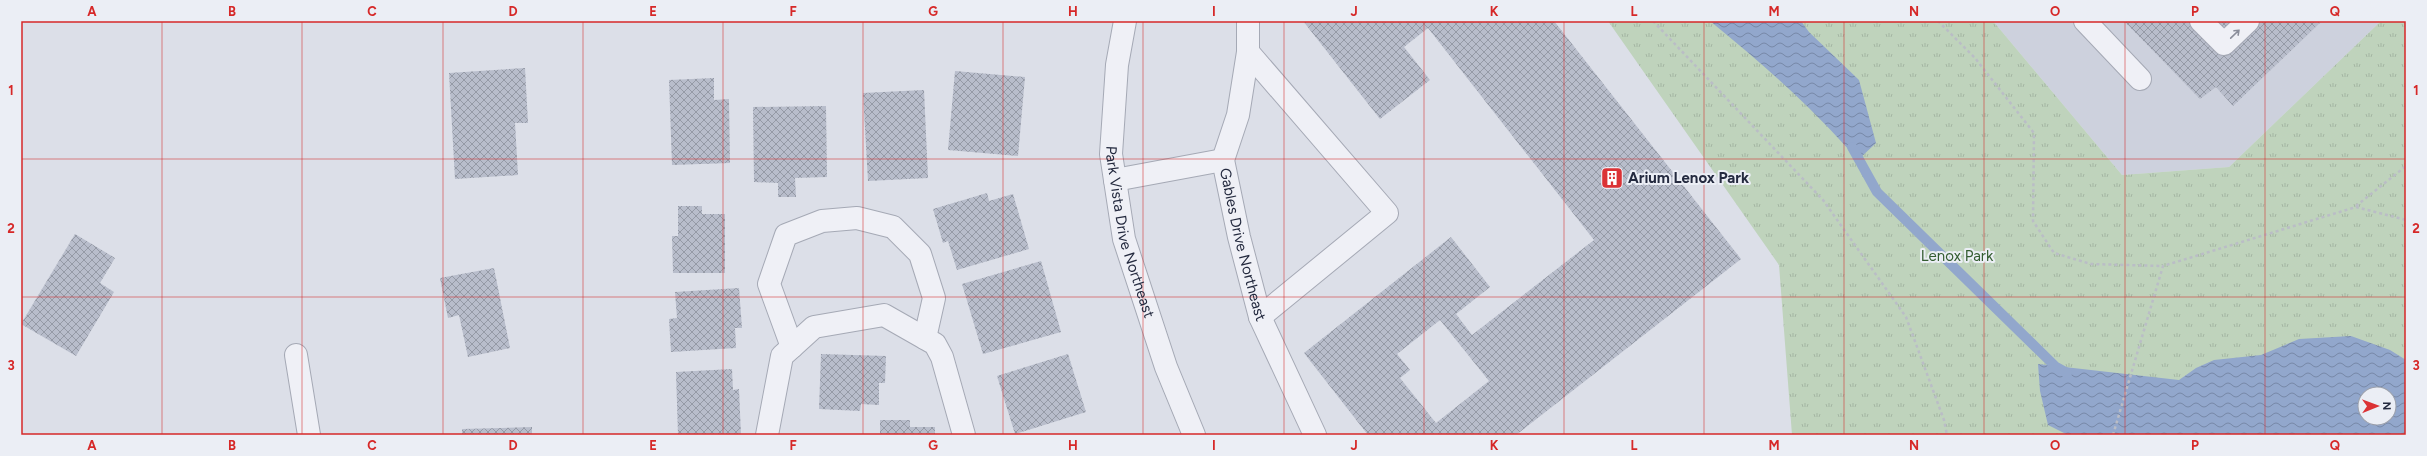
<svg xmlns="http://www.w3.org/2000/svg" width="2427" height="456" font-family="Figtree,sans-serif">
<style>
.built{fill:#cdd1dd}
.grass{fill:url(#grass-tufts);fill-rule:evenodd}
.water{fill:url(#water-waves);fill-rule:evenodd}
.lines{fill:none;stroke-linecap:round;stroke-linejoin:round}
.stream{stroke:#92a7cc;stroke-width:10}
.building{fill:url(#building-cross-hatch);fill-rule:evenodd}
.minor-casing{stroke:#a5a9b5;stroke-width:24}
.path{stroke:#babdc6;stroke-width:2.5;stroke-dasharray:3 3;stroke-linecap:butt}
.minor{stroke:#eff0f6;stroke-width:22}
.oneway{stroke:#8a8d9a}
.grid{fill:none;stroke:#d62828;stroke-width:1;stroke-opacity:0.55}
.labels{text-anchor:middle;stroke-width:4;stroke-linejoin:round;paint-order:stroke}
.poi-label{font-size:15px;font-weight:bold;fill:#242a3f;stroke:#ebeef5;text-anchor:start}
.street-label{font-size:15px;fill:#242a3f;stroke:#ebeef5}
.park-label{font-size:15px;fill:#335c30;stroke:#ebeef5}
.neatline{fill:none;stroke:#d62828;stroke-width:1.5}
.grid-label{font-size:13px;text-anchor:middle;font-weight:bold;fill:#d62828}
</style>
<defs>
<pattern id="grass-tufts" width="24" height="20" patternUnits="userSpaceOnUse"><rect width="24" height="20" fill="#bfd3bc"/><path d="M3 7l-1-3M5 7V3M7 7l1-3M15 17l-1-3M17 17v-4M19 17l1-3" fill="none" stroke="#a4b5a3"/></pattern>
<pattern id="water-waves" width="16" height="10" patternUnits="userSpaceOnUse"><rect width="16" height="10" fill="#92a7cc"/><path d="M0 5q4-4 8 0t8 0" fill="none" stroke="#7788a7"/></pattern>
<pattern id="building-cross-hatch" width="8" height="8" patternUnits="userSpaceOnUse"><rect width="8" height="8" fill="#b8bdcb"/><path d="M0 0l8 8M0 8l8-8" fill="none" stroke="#959aa6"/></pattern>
</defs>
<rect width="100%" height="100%" fill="#dcdfe8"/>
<path class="built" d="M1993,21H2381L2229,167L2122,175Z"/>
<path class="grass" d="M1608,21H1993L2122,175L2229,167L2381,21H2406V435H1792L1779,265ZM2365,394H2389V418H2365Z"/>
<g class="water">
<path d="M1710,21H1801L1809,32L1859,80L1876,143L1858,160C1813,108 1763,64 1710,21Z"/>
<path d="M2351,336L2390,350L2406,360V435H2068L2048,425L2040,391L2038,364L2179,380L2196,368L2214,360L2261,355L2299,339ZM2365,394H2389V418H2365Z"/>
</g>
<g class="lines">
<path class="stream" d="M1852,147L1877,192L2056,367L2067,373"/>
</g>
<g class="building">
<path d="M1303,21H1554L1741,259L1516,435H1368L1304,353L1451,237L1490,287L1456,314L1472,335L1594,240L1428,28L1404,47L1430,80L1380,119ZM1440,320L1489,381L1436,423L1400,378L1410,370L1397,354Z"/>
<path d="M2124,21H2322L2233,106L2216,87L2200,99Z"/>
<path d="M525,68L528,123H515L518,175L455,179L449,73Z"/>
<path d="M955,71L1025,77L1018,156L948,150Z"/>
<path d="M714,78V100L729,99L730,163L672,165L669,80Z"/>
<path d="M924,90L928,178L868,181L863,93Z"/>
<path d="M826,106L827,177L795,178L796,197H778V183L754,182L753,107Z"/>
<path d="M987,193L989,201L1013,194L1029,249L957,270L948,241L943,243L933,209Z"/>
<path d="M678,206H702V214H725V273H673L672,236H678Z"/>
<path d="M75,234L115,258L100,283L114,292L76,356L21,324Z"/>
<path d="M1041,261L1061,332L983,354L962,284Z"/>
<path d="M494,268L510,348L468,357L459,315L448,318L440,278Z"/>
<path d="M739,288L742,328H735L736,348L671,352L669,319L677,318L675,292Z"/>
<path d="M821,354L886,356L885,383H879V405L861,404L860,411L819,409Z"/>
<path d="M1068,354L1086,412L1015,434L997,376Z"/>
<path d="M732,369L733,390L739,389L741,435H678L676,372Z"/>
<path d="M880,420H910V427H935V435H880Z"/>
<path d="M532,427V435H462V429Z"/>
</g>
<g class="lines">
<g class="minor-casing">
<g id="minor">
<path id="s1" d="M1125,21L1117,65L1111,154L1124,239L1166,367L1194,435"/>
<path id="s2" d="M1248,21V52L1238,115L1223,160L1239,237L1260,317L1315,435"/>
<path d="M2085,21L2140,79"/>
<path d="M2201,21L2224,44L2248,21"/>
<path d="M1248,52L1387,213L1260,317"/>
<path d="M1115,180L1223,160"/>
<path d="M792,347L814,327L884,315L935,344L942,357L964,435"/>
<path d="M296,355L309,435"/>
<path d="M767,435L782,356L792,347L769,284L786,235L822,221L857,218L893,227L920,254L934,298L925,338"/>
</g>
</g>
<g class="path">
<path d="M1653,21L1823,200L1906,317L1944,420L1947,435"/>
<path d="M1938,21L1975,58L2034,133L2033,221L2054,253L2091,264L2163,266"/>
<path d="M2356,206L2406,166"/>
<path d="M2113,435L2163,266L2356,207L2406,220"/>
</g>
<use href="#minor" class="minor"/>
</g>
<defs><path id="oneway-shaft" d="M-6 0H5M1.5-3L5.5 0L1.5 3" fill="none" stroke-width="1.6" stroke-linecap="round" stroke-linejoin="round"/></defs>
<use class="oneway" href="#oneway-shaft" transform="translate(2235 34) rotate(-44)"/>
<path class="grid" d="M162,21V435M302,21V435M443,21V435M583,21V435M723,21V435M863,21V435M1003,21V435M1143,21V435M1284,21V435M1424,21V435M1564,21V435M1704,21V435M1844,21V435M1984,21V435M2125,21V435M2265,21V435M21,159H2406M21,297H2406"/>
<defs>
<g id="building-square" transform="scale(1.15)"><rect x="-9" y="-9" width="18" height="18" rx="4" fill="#db3235" stroke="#ebeef5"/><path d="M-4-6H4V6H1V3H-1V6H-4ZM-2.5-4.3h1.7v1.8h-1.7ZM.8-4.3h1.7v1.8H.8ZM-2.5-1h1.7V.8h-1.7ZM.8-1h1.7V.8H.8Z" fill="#fff"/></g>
</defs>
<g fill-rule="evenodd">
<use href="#building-square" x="1612" y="178"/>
</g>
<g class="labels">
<g class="poi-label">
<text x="1628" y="183">Arium Lenox Park</text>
</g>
<g class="street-label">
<text dy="5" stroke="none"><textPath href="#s1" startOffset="214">Park Vista Drive Northeast</textPath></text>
<text dy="5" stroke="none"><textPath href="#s2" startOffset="229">Gables Drive Northeast</textPath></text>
</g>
<g class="park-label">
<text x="1957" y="261">Lenox Park</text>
</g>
</g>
<rect width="2427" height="456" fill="none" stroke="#ebeef5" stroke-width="44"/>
<g transform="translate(2377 406) rotate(89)"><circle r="19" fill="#ebeef5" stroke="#9ba0ac"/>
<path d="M0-3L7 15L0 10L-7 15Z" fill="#db3235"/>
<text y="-6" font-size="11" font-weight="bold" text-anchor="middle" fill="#242a3f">N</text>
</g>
<rect x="22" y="22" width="2383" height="412" class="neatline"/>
<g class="grid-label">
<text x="92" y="16">A</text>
<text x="232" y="16">B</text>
<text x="372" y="16">C</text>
<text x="513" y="16">D</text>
<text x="653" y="16">E</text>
<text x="793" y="16">F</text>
<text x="933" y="16">G</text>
<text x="1073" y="16">H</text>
<text x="1214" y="16">I</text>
<text x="1354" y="16">J</text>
<text x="1494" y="16">K</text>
<text x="1634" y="16">L</text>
<text x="1774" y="16">M</text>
<text x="1914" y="16">N</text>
<text x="2055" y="16">O</text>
<text x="2195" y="16">P</text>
<text x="2335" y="16">Q</text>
<text x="11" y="95">1</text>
<text x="2416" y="95">1</text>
<text x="11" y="233">2</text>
<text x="2416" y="233">2</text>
<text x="11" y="370">3</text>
<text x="2416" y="370">3</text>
<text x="92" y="450">A</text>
<text x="232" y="450">B</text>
<text x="372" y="450">C</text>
<text x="513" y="450">D</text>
<text x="653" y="450">E</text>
<text x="793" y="450">F</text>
<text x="933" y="450">G</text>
<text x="1073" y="450">H</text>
<text x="1214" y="450">I</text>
<text x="1354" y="450">J</text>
<text x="1494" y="450">K</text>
<text x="1634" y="450">L</text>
<text x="1774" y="450">M</text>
<text x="1914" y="450">N</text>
<text x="2055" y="450">O</text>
<text x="2195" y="450">P</text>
<text x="2335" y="450">Q</text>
</g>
</svg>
